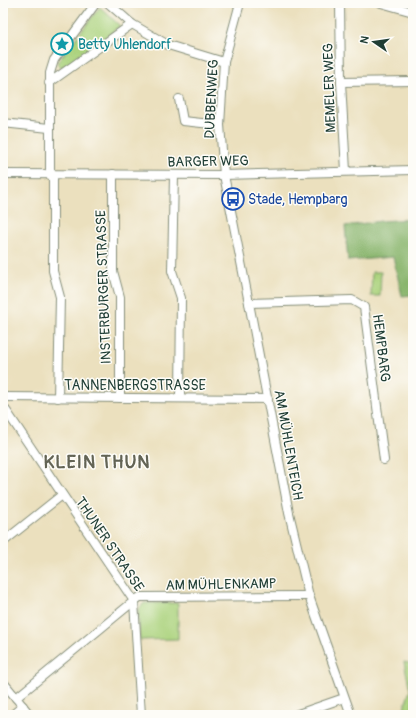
<svg xmlns="http://www.w3.org/2000/svg" width="416" height="718" font-family="Pangolin,sans-serif">
<style>
.green{fill:#acd37e;stroke:#668859}
.forest{fill:#89b56d;stroke:#547950}
.lines{fill:none;stroke-linecap:round;stroke-linejoin:round}
.minor-casing{stroke:#858e79;stroke-width:10}
.minor{stroke:#fff;stroke-width:8}
.labels{text-anchor:middle;stroke-width:3;stroke-linejoin:round;paint-order:stroke}
.culture-label{font-size:14px;fill:#0d838f;stroke:#fdfcf7;text-anchor:start}
.street-label{font-size:14px;fill:#1f3d34;stroke:#fdfcf7}
.transit-label{font-size:14px;fill:#164399;stroke:#fdfcf7;text-anchor:start}
.district-label{font-size:18px;font-weight:bold;letter-spacing:1px;fill:#636455;stroke:#fdfcf7}
</style>
<rect width="100%" height="100%" fill="#fdfcf7"/>
<filter id="ink" filterUnits="userSpaceOnUse"><feTurbulence type="fractalNoise" baseFrequency=".025" numOctaves="2"/><feDisplacementMap in="SourceGraphic" scale="8" xChannelSelector="R" yChannelSelector="G"/><feConvolveMatrix kernelMatrix="1 2 1 2 8 2 1 2 1" color-interpolation-filters="sRGB"/></filter>
<filter id="wash" filterUnits="userSpaceOnUse"><feTurbulence type="fractalNoise" baseFrequency=".012" numOctaves="4" result="noise"/><feDisplacementMap in="SourceGraphic" scale="16" xChannelSelector="R" yChannelSelector="G"/><feGaussianBlur stdDeviation="0.9" result="paint"/><feColorMatrix in="noise" values="0 0 0 0 0 0 0 0 0 0 0 0 0 0 0 0 0 1.4 0 .05"/><feComposite in="paint" operator="in"/></filter>
<g filter="url(#wash)">
<rect width="100%" height="100%" fill="#ebe0be"/>
<g class="green">
<path d="M100,7L120,26L67,66L61,67L57,63Z"/>
<path d="M372,272H381L380,296H371Z"/>
<path d="M144,603H178V639L140,640L138,610Z"/>
<path d="M404,662L413,664V715H402L410,690Z"/>
</g>
<path class="forest" d="M413,219V295L402,296L393,257L348,261L345,226L381,221Z"/>
</g>
<g filter="url(#ink)">
<g class="lines">
<g class="minor-casing">
<g id="minor">
<path d="M108,3L132,24L168,45L224,62"/>
<path d="M240,3L224,62L220,125L224,175L249,303L289,513L309,596L351,715"/>
<path d="M340,3L341,82L346,171"/>
<path d="M381,3L413,12"/>
<path d="M341,82L413,81"/>
<path d="M49,83L132,24"/>
<path d="M179,99L183,121L220,125"/>
<path d="M3,123L49,128"/>
<path d="M3,174L224,175L413,170"/>
<path d="M113,174V271L120,297V398"/>
<path d="M174,175L172,271L181,298L180,398"/>
<path d="M249,303L352,300L364,307L384,460"/>
<path d="M3,397L268,399"/>
<path d="M58,398L60,297L53,271V178L50,174V73L54,60L96,3"/>
<path d="M3,406L134,601L141,715"/>
<path d="M3,542L62,495"/>
<path d="M3,682L30,715"/>
<path d="M16,698L134,601L140,597L309,596"/>
<path d="M12,715L23,706"/>
<path d="M295,715L344,698"/>
</g>
</g>
<use href="#minor" class="minor"/>
</g>
</g>
<defs>
<g id="sight-ring" transform="scale(1.15)"><circle r="9.5" fill="#fdfcf7" stroke="#0f9aa8" stroke-width="1.5"/><path d="M0-6L1.8-2.2L6-1.7L2.9 1.2L3.7 5.4L0 3.3L-3.7 5.4L-2.9 1.2L-6-1.7L-1.8-2.2Z" fill="#0f9aa8"/></g>
<g id="bus-ring" transform="scale(1.15)"><circle r="9.5" fill="#fdfcf7" stroke="#1a4fb4" stroke-width="1.5"/><path d="M-5-6H5V4H4V6H2V4H-2V6H-4V4H-5ZM-3.5-4V0h7V-4ZM-3.5 1.2v1.5H-2V1.2ZM2 1.2v1.5H3.5V1.2Z" fill="#1a4fb4"/></g>
</defs>
<g fill-rule="evenodd">
<use href="#sight-ring" x="62" y="44"/>
<use href="#bus-ring" x="233" y="199"/>
</g>
<g class="labels">
<g class="culture-label">
<text x="78" y="49">Betty Uhlendorf</text>
</g>
<g class="street-label">
<text transform="translate(329 88) rotate(-92)" y="5">MEMELER WEG</text>
<text transform="translate(211 99) rotate(-87)" y="5">DUBBENWEG</text>
<text transform="translate(208 161) rotate(-1)" y="5">BARGER WEG</text>
<text transform="translate(103 287) rotate(-92)" y="5">INSTERBURGER STRASSE</text>
<text transform="translate(382 348) rotate(83)" y="5">HEMPBARG</text>
<text x="135" y="390">TANNENBERGSTRASSE</text>
<text transform="translate(289 445) rotate(80)" y="5">AM MÜHLENTEICH</text>
<text transform="translate(110 544) rotate(56)" y="5">THUNER STRASSE</text>
<text transform="translate(221 584) rotate(-1)" y="5">AM MÜHLENKAMP</text>
</g>
<g class="transit-label">
<text x="248" y="204">Stade, Hempbarg</text>
</g>
<g class="district-label">
<text x="97" y="468">KLEIN THUN</text>
</g>
</g>
<rect width="416" height="718" fill="none" stroke="#fdfcf7" stroke-width="16"/>
<g transform="translate(374 42) rotate(283)" stroke="#fdfcf7" stroke-width="3" paint-order="stroke">
<path d="M0-3L7 15L0 10L-7 15Z" fill="#1f3d34"/>
<text y="-6" font-size="11" font-weight="bold" text-anchor="middle" fill="#1f3d34">N</text>
</g>
</svg>
